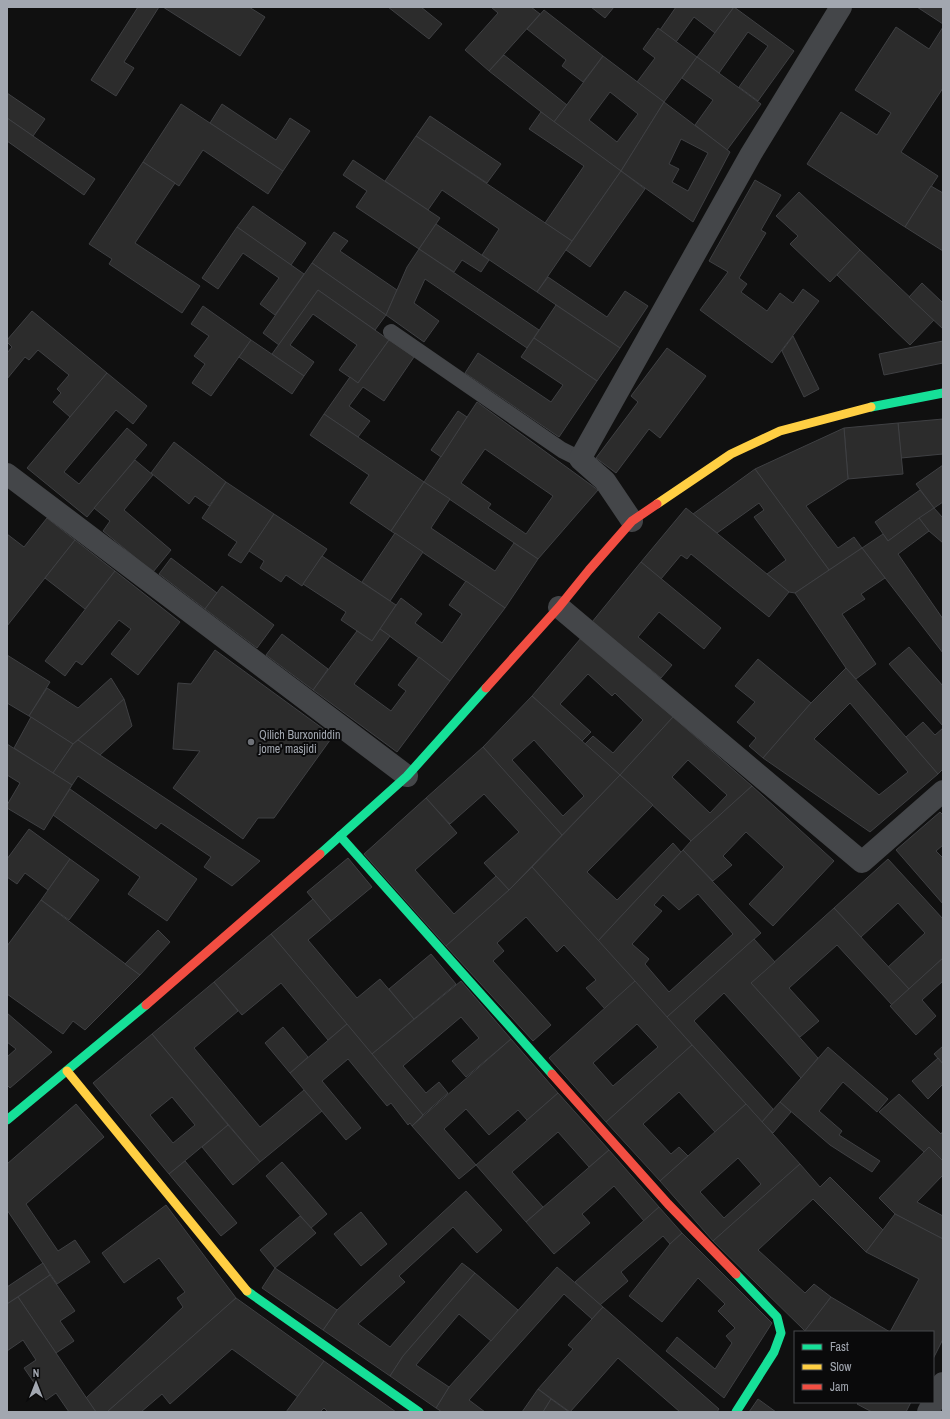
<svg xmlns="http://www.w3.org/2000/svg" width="950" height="1419" font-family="'Archivo Narrow',sans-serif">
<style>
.building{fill:#2c2c2c;stroke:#3f4043;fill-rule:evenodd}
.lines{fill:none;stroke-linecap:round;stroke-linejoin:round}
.lane{stroke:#444649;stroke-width:16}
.street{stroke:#444649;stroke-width:22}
.fast{stroke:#16e098;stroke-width:9}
.slow{stroke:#ffcf43;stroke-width:9}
.jam{stroke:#f24e42;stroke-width:9}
.poi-dot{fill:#6f7278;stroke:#0a0a0b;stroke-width:1.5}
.labels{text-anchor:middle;stroke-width:4;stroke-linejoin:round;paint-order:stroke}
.poi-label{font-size:12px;fill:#a2a7b0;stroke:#0a0a0b;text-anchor:start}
</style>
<rect width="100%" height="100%" fill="#101010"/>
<g class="building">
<path d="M138,7H159L124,62L134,68L116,96L91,80Z"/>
<path d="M163,7H249L265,17L240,56Z"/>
<path d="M388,7H421L442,24L429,39Z"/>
<path d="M491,7H531L540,14L489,71L465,50L498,13Z"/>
<path d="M591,7H614L605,18Z"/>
<path d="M676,7H734L715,33L694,17L676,42L660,30Z"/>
<path d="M734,7L794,51L758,101L739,87L768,46L748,32L719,73L697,57Z"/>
<path d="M917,7H943V24Z"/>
<path d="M544,10L603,56L583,82L562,66L566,60L527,29Z"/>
<path d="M896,27L929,49L943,27V88L901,152L938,176L905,227L807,164L841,112L877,135L891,113L855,90Z"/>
<path d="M658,28L697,57L664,102L637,82L655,58L643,49Z"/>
<path d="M504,55L567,105L554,122L489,71Z"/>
<path d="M603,56L664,102L621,171L554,122ZM610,92L638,114L617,142L589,120Z"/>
<path d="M697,57L761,104L727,150L695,125L713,100L682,78Z"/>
<path d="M7,93L45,119L33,136L7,118Z"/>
<path d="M664,102L730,152L693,222L621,171ZM681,139L708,153L688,191L672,182L679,169L669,164Z"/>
<path d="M181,104L283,171L268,194L203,150L179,186L143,162Z"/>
<path d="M222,104L276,140L290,118L310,131L283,171L210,123Z"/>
<path d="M541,112L621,171L572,241L545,223L584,166L529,129Z"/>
<path d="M430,116L501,164L487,183L416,136Z"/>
<path d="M7,118L95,179L84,195L7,141Z"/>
<path d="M416,136L572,241L537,292L482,255L499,229L442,190L428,210L385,181Z"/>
<path d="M353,160L440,218L419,249L356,207L367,191L343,175Z"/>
<path d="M143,162L175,183L135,243L200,286L182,313L109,264L112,259L89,244Z"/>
<path d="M621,171L645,189L590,267L566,250Z"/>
<path d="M755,180L781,195L761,230L766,233L739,278L747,284L741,292L767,311L780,293L793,303L803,289L819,301L772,363L700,310L728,272L709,261Z"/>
<path d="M931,186L943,193V251L905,227Z"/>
<path d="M799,192L860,250L830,282L790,244L798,236L776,216Z"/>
<path d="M253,206L306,243L291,265L237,227Z"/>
<path d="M436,224L489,260L481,272L462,260L454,272L419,249Z"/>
<path d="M237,227L304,274L275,315L260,304L279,278L243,253L218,289L202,278Z"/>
<path d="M334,232L348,241L340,251L397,290L386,315L312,263Z"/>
<path d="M419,249L539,330L527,348L425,279L414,303L439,321L424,342L386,315L407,267Z"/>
<path d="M860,250L934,320L910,345L837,275Z"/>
<path d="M312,263L386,315L375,330L318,290L279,345L263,333Z"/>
<path d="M548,277L607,317L625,291L648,306L620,348L537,292Z"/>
<path d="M922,283L943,303V329L909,297Z"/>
<path d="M318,290L389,340L358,383L339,370L357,345L313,314L290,345L314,362L304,376L272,354Z"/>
<path d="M556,305L620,348L597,381L534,338Z"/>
<path d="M203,306L251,340L211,396L192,383L205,364L194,356L209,336L191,324Z"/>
<path d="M32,311L107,373L70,417L53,402L61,393L57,389L69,375L38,350L29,360L25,357L7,379V353L12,347L7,342V340Z"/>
<path d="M793,336L819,389L804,397L782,351Z"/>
<path d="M534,338L597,381L559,437L465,373L478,353L551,402L563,385L521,357Z"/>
<path d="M251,340L304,376L292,394L239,357Z"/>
<path d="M389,340L414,357L384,401L363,387L349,406L370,421L358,437L324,414L350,377L358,383Z"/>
<path d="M943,341V363L884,375L879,354Z"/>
<path d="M667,348L706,376L660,438L649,429L616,473L596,458L638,402L631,396Z"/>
<path d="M107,373L147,406L133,424L116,410L64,472L79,484L127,428L147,445L87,517L27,468Z"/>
<path d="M477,402L598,490L538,559L424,482ZM485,449L553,496L526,534L488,508L491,504L461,483Z"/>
<path d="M458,411L467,417L441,457L431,450Z"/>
<path d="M324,414L424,482L391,531L350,503L369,475L310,435Z"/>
<path d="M943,419V454L901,458L898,423Z"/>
<path d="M898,423L903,474L848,479L844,428Z"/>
<path d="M844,428L848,479L806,506L838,548L854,537L862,548L829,570L755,469Z"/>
<path d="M174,442L226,482L209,506L195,496L189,504L151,473Z"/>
<path d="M135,460L153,475L124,510L171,550L153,572L103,531L110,521L94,508Z"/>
<path d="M943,465V502L934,508L916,484Z"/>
<path d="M755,469L829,570L795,593L789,592L767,574L786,560L754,517L764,510L759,503L717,533L693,514Z"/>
<path d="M226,482L274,514L241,563L228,555L237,542L202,518Z"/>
<path d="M424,482L450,499L431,528L495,571L514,543L538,559L505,608L391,531Z"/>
<path d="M920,490L934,508L888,541L875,522Z"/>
<path d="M686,508L789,592L769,617L691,554L687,559L681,555L661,579L641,562Z"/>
<path d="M934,508L943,518V543L929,531L919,518Z"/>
<path d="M274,514L327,549L302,586L286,575L281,582L260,568L264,561L249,551Z"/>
<path d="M47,518L75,540L7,626V534L24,547Z"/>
<path d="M919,518L929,531L898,554L943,619V653L862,548L883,534L888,541Z"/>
<path d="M395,533L423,552L390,601L362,582Z"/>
<path d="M75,540L115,571L85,609L45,578Z"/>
<path d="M862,548L885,578L861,594L865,599L842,614L876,664L856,679L846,668L795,593Z"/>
<path d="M322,556L396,605L372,641L341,620L346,612L303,584Z"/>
<path d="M171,558L217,593L205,609L159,574Z"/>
<path d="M641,562L721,628L704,649L659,612L638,637L672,665L661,678L592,622Z"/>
<path d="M115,571L180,622L138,675L111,654L131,629L119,620L82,665L76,661L65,676L45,661Z"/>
<path d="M466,581L505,608L450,681L380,629L401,598L422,614L415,623L442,643L462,614L449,605Z"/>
<path d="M222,586L274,625L257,648L205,609Z"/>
<path d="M380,629L390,636L354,684L391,711L406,691L398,685L419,657L450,681L397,752L313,690L357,631L372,641Z"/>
<path d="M282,634L328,669L313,690L266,655Z"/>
<path d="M581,638L673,717L620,775L585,744L593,736L613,753L643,720L615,693L612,696L588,674L560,704L591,732L582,741L532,696Z"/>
<path d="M909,647L943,686V726L889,664Z"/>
<path d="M215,650L333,736L274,818H258L243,839L173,788L200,751L173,749L178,683L191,684Z"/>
<path d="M7,655L50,682L29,716L7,703Z"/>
<path d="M758,659L811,703L763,758L749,746L756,738L737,722L755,702L735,686Z"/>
<path d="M846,668L938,774L870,832L763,758L811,703ZM850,703L908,772L879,795L814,739Z"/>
<path d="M111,678L124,699L73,744L29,716L47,688L78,708Z"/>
<path d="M532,696L620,775L562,835L483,747ZM534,740L584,796L563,816L512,760Z"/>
<path d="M124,699L132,726L100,755L78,740Z"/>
<path d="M31,717L73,744L53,773L14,748Z"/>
<path d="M673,717L752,786L691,841L620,775ZM688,760L727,795L710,813L672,777Z"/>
<path d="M923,722L935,735L943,728V769L938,774L906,737Z"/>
<path d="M78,740L100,755L260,861L232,886L204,867L211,857L161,823L156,829L78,776L72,785L53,773L73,744Z"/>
<path d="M7,744L72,785L44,830L7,808V805L20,783L7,775Z"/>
<path d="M483,747L562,835L509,890L484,863L519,832L484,794L450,824L426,798Z"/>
<path d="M620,775L653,805L587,872L617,900L673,843L681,852L598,941L532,867Z"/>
<path d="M752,786L834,861L773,926L749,904L784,867L746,832L723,856L732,865L713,881L683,850L691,841Z"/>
<path d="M70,789L197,879L167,921L128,894L140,877L53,815Z"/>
<path d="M426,798L457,833L415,870L454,914L496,876L509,890L446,946L364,854Z"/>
<path d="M940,812L943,815V845L936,851L943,858V904L896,850Z"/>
<path d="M29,829L70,859L48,890L25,873L17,884L7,877V859Z"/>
<path d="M683,850L761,933L667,1017L598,941ZM698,894L733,934L669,992L645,964L649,959L632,944L662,911L654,905L663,895L679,910Z"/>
<path d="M348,858L372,887L331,921L307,892Z"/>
<path d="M70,859L99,880L69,920L41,900Z"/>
<path d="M888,859L943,919V958L909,989L888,967L925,933L898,903L861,937L834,908Z"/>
<path d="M532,867L635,981L605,1009L586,988L596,980L564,945L557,952L526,917L497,943L504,951L493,961L551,1025L533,1041L446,946L509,890Z"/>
<path d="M313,899L331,921L308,940L357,998L380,979L414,1019L372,1054L271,934Z"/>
<path d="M41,900L140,975L85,1030L73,1021L63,1034L7,994V946Z"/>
<path d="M834,908L909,989L892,1005L837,945L789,988L819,1021L800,1037L751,983Z"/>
<path d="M158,930L170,942L140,975L125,964Z"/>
<path d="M271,934L347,1024L328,1040L281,983L242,1015L214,982Z"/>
<path d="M754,939L775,962L751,983L818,1058L801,1078L724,993L694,1021L773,1109L762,1122L667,1017Z"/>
<path d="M431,954L456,984L414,1019L389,989Z"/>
<path d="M943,958V981L922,1000L936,1016L916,1035L890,1006Z"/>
<path d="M461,981L511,1039L466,1077L452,1061L479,1038L461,1017L403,1066L426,1093L439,1082L448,1093L423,1115L372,1054Z"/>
<path d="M635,981L692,1045L606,1122L549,1058ZM637,1024L658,1047L613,1086L593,1063Z"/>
<path d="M214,982L238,1011L194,1048L260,1127L304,1090L322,1111L260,1162L152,1034Z"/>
<path d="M7,1013L52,1052L10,1088L7,1085V1057L16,1049L7,1042Z"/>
<path d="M347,1024L423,1115L412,1126L410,1123L408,1125L391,1103L387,1106L348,1059L322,1081L361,1128L346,1140L290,1073Z"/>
<path d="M283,1027L308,1057L290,1073L265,1043Z"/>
<path d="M152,1034L228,1125L169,1174L93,1083ZM172,1097L195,1125L173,1143L150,1115Z"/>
<path d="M511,1039L558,1093L527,1120L518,1110L489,1135L466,1109L444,1129L476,1165L459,1179L412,1126Z"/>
<path d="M692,1045L746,1104L715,1132L679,1092L643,1124L671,1154L679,1147L688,1156L660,1181L606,1122Z"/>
<path d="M943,1046V1064L934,1054Z"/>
<path d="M828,1047L888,1099L877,1112L843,1082L819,1111L842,1131L839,1135L880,1161L872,1172L830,1145L780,1102Z"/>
<path d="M938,1058L943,1064V1084L928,1099L912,1081Z"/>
<path d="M558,1093L609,1150L589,1167L558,1132L512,1172L543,1207L526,1222L476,1165Z"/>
<path d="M899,1094L941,1134L943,1131V1161L929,1147L924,1152L879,1112Z"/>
<path d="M780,1102L791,1112L773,1133L762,1122Z"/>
<path d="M76,1104L104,1137L26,1204L58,1251L75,1240L90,1262L57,1284L7,1210V1164Z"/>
<path d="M746,1104L800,1164L713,1241L660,1181ZM738,1158L761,1184L724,1218L700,1192Z"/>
<path d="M228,1125L260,1162L233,1185L202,1147Z"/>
<path d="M929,1147L943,1161V1175L917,1202L943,1216V1239L895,1214L879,1198Z"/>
<path d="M609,1150L659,1207L644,1221L614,1186L582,1214L590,1223L554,1254L526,1222Z"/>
<path d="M185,1161L237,1223L221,1236L169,1174Z"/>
<path d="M282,1162L327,1214L311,1228L266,1176Z"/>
<path d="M800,1164L820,1187L830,1177L883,1230L866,1252L813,1199L758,1250L805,1293L814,1284L831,1297L805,1331L713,1241Z"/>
<path d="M466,1191L502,1230L477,1253L453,1227L399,1276L405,1282L358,1324L390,1347L462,1263L475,1273L403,1356L390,1376L323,1330L337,1310Z"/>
<path d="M166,1205L236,1298L107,1412H96L86,1398L183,1307L177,1298L185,1292L159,1258L124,1283L102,1253Z"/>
<path d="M659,1207L682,1233L670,1244L663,1236L621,1272L628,1281L600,1305L575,1282Z"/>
<path d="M361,1212L387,1244L361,1266L334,1234Z"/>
<path d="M895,1214L943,1239V1339L933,1359V1332H804L831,1297L890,1332L919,1279L866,1252Z"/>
<path d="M300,1216L316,1233L275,1268L260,1250Z"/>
<path d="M682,1233L772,1323L724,1398L666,1351L677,1337L715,1369L732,1343L726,1336L735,1328L718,1311L725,1304L698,1278L662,1322L629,1296L670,1244Z"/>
<path d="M43,1263L50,1275L7,1304V1287Z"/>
<path d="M557,1267L603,1307L592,1319L564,1294L469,1400L485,1412H442L436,1408L449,1387Z"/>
<path d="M275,1268L337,1310L323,1330L262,1288Z"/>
<path d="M475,1273L518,1310L491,1341L459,1314L416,1365L449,1387L436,1408L390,1376L403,1356Z"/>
<path d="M50,1275L75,1311L60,1321L74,1341L56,1353L18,1297Z"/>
<path d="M18,1297L56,1353L96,1412H69L56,1393L46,1400L24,1368L36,1360L23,1340L7,1351V1304Z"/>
<path d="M236,1298L324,1361L298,1397L232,1349L170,1404L162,1394L141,1412H107Z"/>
<path d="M603,1307L719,1409L717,1412H680L618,1358L570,1412L538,1389L573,1349L568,1345Z"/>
<path d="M324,1361L396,1412H328L324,1408L320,1412H286Z"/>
<path d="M538,1389L551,1399L543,1412H522Z"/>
<path d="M551,1399L569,1412H543Z"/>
<path d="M758,1399L776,1412H749Z"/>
<path d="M859,1402H911L906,1412H872L857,1404Z"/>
</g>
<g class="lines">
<path class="lane" d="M391,332L562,450L580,459"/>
<g class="street">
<path d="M7,474L407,776"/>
<path d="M632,521L605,481L580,459L751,154L841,7"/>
<path d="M559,607L862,862L943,791"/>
<path d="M928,1412L943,1383"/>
</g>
<g class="fast">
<path d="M871,407L943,393"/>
<path d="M340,836L552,1074"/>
<path d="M320,854L407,776L486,688"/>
<path d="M7,1120L146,1005"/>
<path d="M736,1274L777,1317L781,1333L774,1352L736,1412"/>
<path d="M247,1291L419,1412"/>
</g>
<g class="slow">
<path d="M657,504L731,454L780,431L871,407"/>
<path d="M67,1071L247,1291"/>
</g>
<g class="jam">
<path d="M486,688L559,607L589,570L632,521L657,504"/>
<path d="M146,1005L320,854"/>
<path d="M552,1074L668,1204L736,1274"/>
</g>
</g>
<circle class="poi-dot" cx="251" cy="742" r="4"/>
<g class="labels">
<g class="poi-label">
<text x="259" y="739">Qilich Burxoniddin<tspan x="259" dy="14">jome' masjidi</tspan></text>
</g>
</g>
<rect width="950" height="1419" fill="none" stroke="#a2a7b0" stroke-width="16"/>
<rect x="794" y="1331" width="140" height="72" fill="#0a0a0b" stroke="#47494d"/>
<rect x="802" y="1344" width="20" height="6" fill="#16e098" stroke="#47494d"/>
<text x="830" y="1351" font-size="12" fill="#a2a7b0">Fast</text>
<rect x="802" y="1364" width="20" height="6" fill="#ffcf43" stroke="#47494d"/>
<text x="830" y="1371" font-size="12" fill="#a2a7b0">Slow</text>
<rect x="802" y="1384" width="20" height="6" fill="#f24e42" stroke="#47494d"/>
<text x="830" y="1391" font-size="12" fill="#a2a7b0">Jam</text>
<g transform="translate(36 1383)" stroke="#0a0a0b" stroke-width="3" paint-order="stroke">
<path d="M0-3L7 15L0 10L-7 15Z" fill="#a2a7b0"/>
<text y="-6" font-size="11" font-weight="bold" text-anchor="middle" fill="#a2a7b0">N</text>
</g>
</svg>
